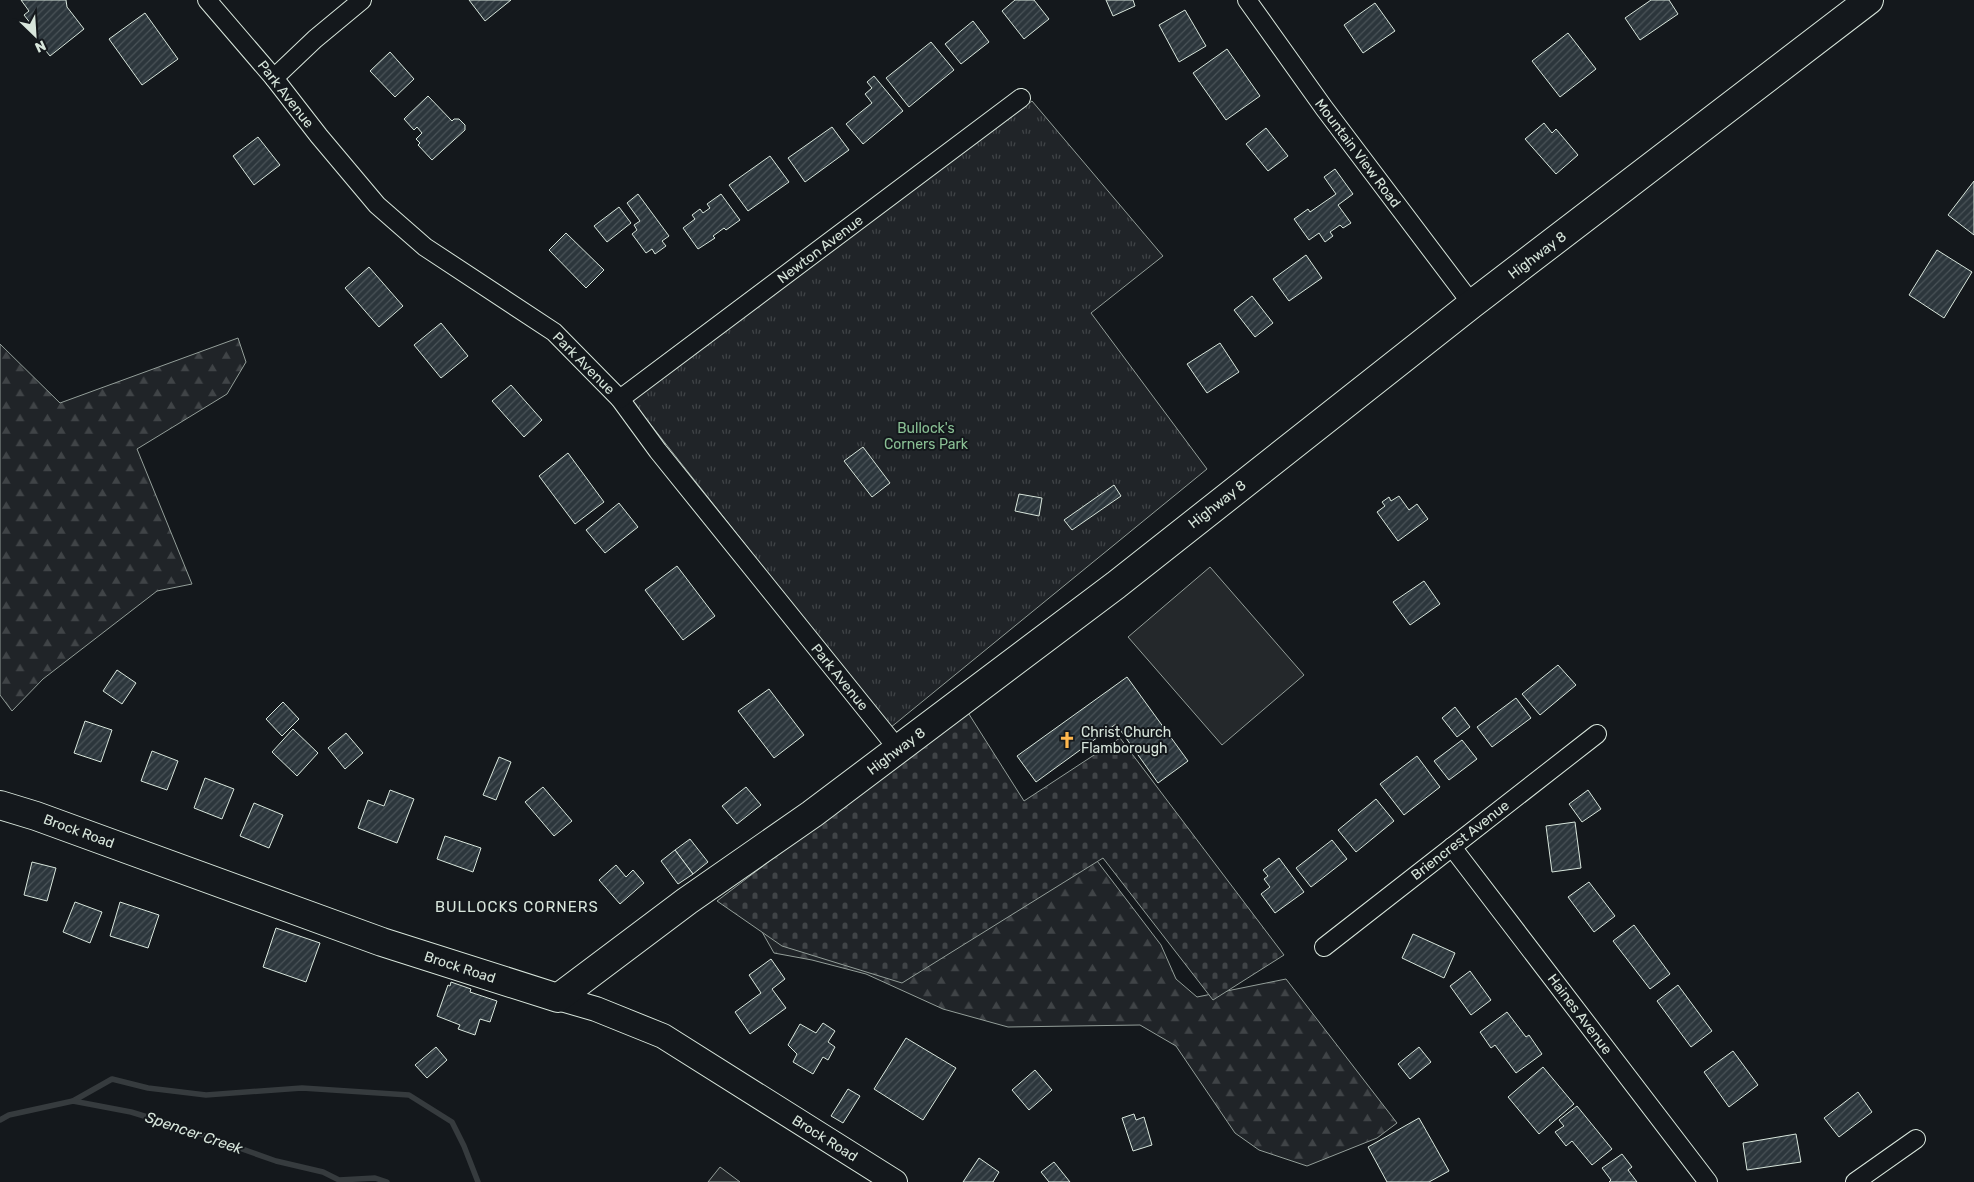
<svg xmlns="http://www.w3.org/2000/svg" width="1974" height="1182" font-family="Rubik,sans-serif">
<style>
.forest{fill:url(#forest-firs);stroke:#939e99}
.cemetery{fill:url(#cemetery-stones);stroke:#939e99}
.park{fill:url(#park-tufts);stroke:#939e99}
.parking{fill:#24282b;stroke:#939e99}
.lines{fill:none;stroke-linecap:round;stroke-linejoin:round}
.stream{stroke:#363b3e;stroke-width:5.5}
.building{fill:url(#building-hatch);stroke:#d8e6dc}
.minor-casing{stroke:#d8e6dc;stroke-width:20}
.secondary-casing{stroke:#d8e6dc;stroke-width:26}
.primary-casing{stroke:#d8e6dc;stroke-width:30}
.minor{stroke:#14181c;stroke-width:18}
.secondary{stroke:#14181c;stroke-width:24}
.primary{stroke:#14181c;stroke-width:28}
.labels{text-anchor:middle;stroke-width:4;stroke-linejoin:round;paint-order:stroke}
.street-label{font-size:14px;fill:#d8e6dc;stroke:#14181c}
.park-label{font-size:14px;fill:#8ac095;stroke:#14181c}
.poi-label{font-size:14px;fill:#d8e6dc;stroke:#14181c;text-anchor:start}
.neighbourhood-label{font-size:15px;letter-spacing:1px;fill:#d8e6dc;stroke:#14181c}
.water-label{font-size:15px;font-style:italic;fill:#d8e6dc;stroke:#14181c}
</style>
<defs>
<pattern id="forest-firs" width="22" height="20" patternUnits="userSpaceOnUse" patternTransform="scale(1.25)"><rect width="22" height="20" fill="#202428"/><path d="M5 1l3.5 6h-7zM16 11l3.5 6h-7z" fill="#404447"/></pattern>
<pattern id="cemetery-stones" width="16" height="16" patternUnits="userSpaceOnUse" patternTransform="scale(1.25)"><rect width="16" height="16" fill="#202428"/><path d="M2 7V4a2 2 0 0 1 4 0v3zM10 15v-3a2 2 0 0 1 4 0v3z" fill="#404447"/></pattern>
<pattern id="park-tufts" width="24" height="20" patternUnits="userSpaceOnUse" patternTransform="scale(1.25)"><rect width="24" height="20" fill="#202428"/><path d="M3 7l-1-3M5 7V3M7 7l1-3M15 17l-1-3M17 17v-4M19 17l1-3" fill="none" stroke="#404447"/></pattern>
<pattern id="building-hatch" width="6" height="6" patternUnits="userSpaceOnUse" patternTransform="scale(1.25)"><rect width="6" height="6" fill="#2c363c"/><path d="M-1 1l2-2M0 6l6-6M5 7l2-2" fill="none" stroke="#4a5358"/></pattern>
</defs>
<rect width="100%" height="100%" fill="#14181c"/>
<g class="forest">
<path d="M238,338L246,362L227,394L137,449L192,584L157,591L43,679L12,711L0,695V344L60,403Z"/>
<path d="M1072,828L1161,945L1176,979L1197,997L1286,979L1397,1123L1377,1138L1307,1166L1259,1150L1235,1133L1176,1046L1140,1025L1008,1027L943,1009L866,974L812,960L774,953L757,923Z"/>
</g>
<path class="cemetery" d="M967,711L1024,801L1120,738L1284,955L1213,1000L1103,858L902,983L782,946L717,901Z"/>
<path class="park" d="M1032,101L1163,256L1091,313L1207,469L890,728L632,401Z"/>
<g class="parking">
<path d="M1210,567L1304,675L1222,745L1128,637Z"/>
<path d="M720,1167L740,1182H708Z"/>
</g>
<g class="lines">
<g class="stream">
<path d="M73,1101L112,1079L148,1088L206,1095L302,1088L409,1095L452,1122L464,1146L478,1182"/>
<path d="M0,1120L9,1115L73,1101L131,1112L180,1127L276,1161L323,1172L339,1180L375,1178L387,1182"/>
</g>
</g>
<g class="building">
<path d="M21,0H66L67,7L84,29L50,56L34,36L38,33L24,15L29,11Z"/>
<path d="M469,0H511L485,21Z"/>
<path d="M1015,0H1034L1049,19L1024,39L1002,11Z"/>
<path d="M1106,0H1133L1135,6L1113,16Z"/>
<path d="M1651,0H1669L1678,14L1640,40L1625,18Z"/>
<path d="M1375,3L1395,31L1363,53L1344,25Z"/>
<path d="M1185,10L1206,46L1179,62L1159,25Z"/>
<path d="M145,13L178,59L142,85L109,39Z"/>
<path d="M973,21L989,42L961,64L945,44Z"/>
<path d="M1568,33L1596,69L1560,97L1532,61Z"/>
<path d="M931,42L954,70L909,107L886,78Z"/>
<path d="M1227,49L1260,96L1226,120L1193,73Z"/>
<path d="M390,52L414,79L395,97L370,71Z"/>
<path d="M874,76L903,111L863,144L846,124L872,103L865,94L872,88L867,82Z"/>
<path d="M428,96L452,121L454,119H459L465,125V130L432,160L418,145L420,143L416,139L422,133L417,127L414,130L404,119Z"/>
<path d="M1544,123L1552,133L1556,129L1578,155L1556,174L1525,139Z"/>
<path d="M832,127L849,150L805,182L788,158Z"/>
<path d="M1266,128L1288,156L1268,171L1246,144Z"/>
<path d="M258,137L280,165L254,185L233,156Z"/>
<path d="M770,156L789,182L748,211L729,185Z"/>
<path d="M1335,169L1353,194L1338,205L1351,223L1343,228L1340,225L1330,232L1333,236L1325,242L1319,233L1309,240L1294,219L1308,209L1310,212L1336,194L1324,177Z"/>
<path d="M1974,181V235L1948,215Z"/>
<path d="M638,194L669,236L662,241L666,246L655,254L652,249L646,253L632,234L637,230L634,225L640,221L627,203Z"/>
<path d="M721,194L740,220L726,230L724,228L713,236L715,238L698,249L683,228L695,219L692,215L700,209L703,213L710,208L707,204Z"/>
<path d="M619,207L631,223L607,242L594,226Z"/>
<path d="M566,233L604,270L586,288L549,250Z"/>
<path d="M1937,250L1972,272L1944,318L1909,295Z"/>
<path d="M1306,255L1322,278L1289,301L1273,279Z"/>
<path d="M369,267L403,306L379,327L345,288Z"/>
<path d="M1252,296L1273,323L1255,337L1234,310Z"/>
<path d="M441,323L468,356L441,378L414,345Z"/>
<path d="M1220,343L1239,372L1207,393L1187,364Z"/>
<path d="M511,385L542,420L524,437L492,401Z"/>
<path d="M863,447L890,483L872,497L844,461Z"/>
<path d="M568,453L604,502L575,524L539,476Z"/>
<path d="M1114,485L1121,496L1072,530L1064,520Z"/>
<path d="M1019,494L1042,498L1039,516L1015,511Z"/>
<path d="M1399,496L1409,510L1417,504L1428,519L1398,541L1377,512L1385,506L1382,502L1389,497L1391,501Z"/>
<path d="M619,503L638,527L605,553L586,530Z"/>
<path d="M677,566L715,616L683,640L645,590Z"/>
<path d="M1424,581L1440,604L1410,625L1393,602Z"/>
<path d="M1558,665L1576,685L1540,715L1522,694Z"/>
<path d="M117,670L136,683L122,704L103,691Z"/>
<path d="M1127,677L1188,761L1158,783L1116,724L1036,782L1017,756Z"/>
<path d="M769,689L804,735L774,758L738,711Z"/>
<path d="M1516,698L1531,718L1492,747L1477,727Z"/>
<path d="M283,702L299,719L282,736L266,719Z"/>
<path d="M1455,707L1470,727L1457,737L1442,718Z"/>
<path d="M85,721L112,730L101,762L74,753Z"/>
<path d="M293,729L318,753L297,776L272,752Z"/>
<path d="M346,733L363,753L345,769L328,748Z"/>
<path d="M1462,740L1477,759L1449,780L1434,761Z"/>
<path d="M152,751L178,761L167,790L141,781Z"/>
<path d="M1417,756L1440,787L1404,815L1380,784Z"/>
<path d="M499,757L511,762L496,800L483,795Z"/>
<path d="M205,778L234,789L222,819L194,808Z"/>
<path d="M543,787L572,821L554,836L525,802Z"/>
<path d="M746,787L761,805L737,824L722,806Z"/>
<path d="M390,790L414,799L397,843L358,828L368,800L384,806Z"/>
<path d="M1588,790L1601,809L1582,822L1569,804Z"/>
<path d="M1376,799L1394,821L1356,852L1338,830Z"/>
<path d="M254,803L283,815L269,848L240,836Z"/>
<path d="M1575,822L1581,868L1552,872L1546,826Z"/>
<path d="M445,836L481,848L473,872L437,859Z"/>
<path d="M690,839L708,862L693,874L675,850Z"/>
<path d="M1332,840L1347,859L1311,887L1296,868Z"/>
<path d="M675,850L693,874L678,884L661,861Z"/>
<path d="M1279,858L1304,892L1275,913L1261,894L1270,887L1264,879L1268,876L1263,870Z"/>
<path d="M32,862L56,868L47,901L24,895Z"/>
<path d="M616,865L626,877L633,870L644,883L620,904L599,880Z"/>
<path d="M1589,882L1615,916L1594,932L1568,897Z"/>
<path d="M75,902L102,912L90,943L63,932Z"/>
<path d="M120,902L159,915L148,948L110,936Z"/>
<path d="M1634,925L1670,974L1650,989L1613,941Z"/>
<path d="M276,928L320,943L306,982L263,967Z"/>
<path d="M1413,934L1455,953L1444,978L1402,958Z"/>
<path d="M771,959L785,979L772,989L786,1008L750,1034L735,1012L761,993L749,975Z"/>
<path d="M1470,971L1491,1000L1471,1015L1450,986Z"/>
<path d="M451,982L471,989L470,992L497,1001L490,1022L480,1019L475,1035L458,1029L460,1025L437,1016L448,985L450,986Z"/>
<path d="M1678,985L1712,1031L1691,1047L1657,1001Z"/>
<path d="M1507,1012L1526,1037L1529,1035L1542,1054L1516,1073L1495,1045L1491,1048L1480,1032Z"/>
<path d="M823,1023L835,1031L828,1042L835,1047L828,1060L823,1057L813,1074L793,1062L797,1054L788,1045L800,1024L816,1033Z"/>
<path d="M906,1038L956,1068L923,1120L874,1089Z"/>
<path d="M436,1047L447,1060L427,1078L415,1065Z"/>
<path d="M1419,1047L1431,1062L1410,1079L1398,1064Z"/>
<path d="M1733,1051L1758,1085L1729,1107L1704,1072Z"/>
<path d="M1543,1067L1574,1104L1539,1134L1508,1097Z"/>
<path d="M1035,1070L1052,1090L1029,1110L1012,1090Z"/>
<path d="M848,1089L860,1096L843,1123L831,1116Z"/>
<path d="M1858,1092L1872,1112L1839,1137L1824,1118Z"/>
<path d="M1577,1106L1612,1149L1592,1165L1572,1141L1566,1146L1555,1132L1564,1126L1559,1120Z"/>
<path d="M1134,1114L1136,1120L1144,1117L1152,1145L1133,1151L1122,1118Z"/>
<path d="M1419,1118L1449,1171L1429,1182H1387L1368,1147Z"/>
<path d="M1796,1134L1801,1162L1747,1170L1743,1143Z"/>
<path d="M1622,1154L1632,1167L1628,1170L1637,1182H1609L1611,1180L1602,1168Z"/>
<path d="M979,1158L999,1172L993,1182H963Z"/>
<path d="M1054,1162L1070,1182H1049L1041,1172Z"/>
</g>
<g class="lines">
<g class="minor-casing">
<g id="minor">
<path d="M207,0L274,78L319,136L377,205L425,247L554,332L620,399L658,451L898,749"/>
<path d="M1247,0L1324,108L1472,304"/>
<path d="M274,78L315,39L362,0"/>
<path d="M620,399L1021,98"/>
<path d="M1452,847L1708,1182"/>
<path d="M1324,947L1597,734"/>
<path d="M1855,1182L1916,1139"/>
</g>
</g>
<g class="secondary-casing">
<path id="secondary" d="M558,998L596,1009L663,1036L895,1182"/>
</g>
<g class="primary-casing">
<path id="primary" d="M0,805L36,816L382,942L558,998L687,901L812,814L1116,585L1472,304L1869,0"/>
</g>
<use href="#minor" class="minor"/>
<use href="#secondary" class="secondary"/>
<use href="#primary" class="primary"/>
</g>
<defs>
<g id="church-bare" transform="scale(1.35)"><path d="M-1.2-6h2.4v3.5h3.3v2.4h-3.3V6h-2.4V-.1h-3.3v-2.4h3.3Z" fill="#ffb74d" stroke="#14181c" stroke-width="2.5" paint-order="stroke"/></g>
</defs>
<g fill-rule="evenodd">
<use href="#church-bare" x="1067" y="740"/>
</g>
<g class="labels">
<g class="street-label">
<text transform="translate(286 94) rotate(52)" y="5">Park Avenue</text>
<text transform="translate(1358 153) rotate(53)" y="5">Mountain View Road</text>
<text transform="translate(820 249) rotate(-37)" y="5">Newton Avenue</text>
<text transform="translate(1537 255) rotate(-37)" y="5">Highway 8</text>
<text transform="translate(584 363) rotate(45)" y="5">Park Avenue</text>
<text transform="translate(1217 504) rotate(-38)" y="5">Highway 8</text>
<text transform="translate(840 677) rotate(51)" y="5">Park Avenue</text>
<text transform="translate(896 751) rotate(-37)" y="5">Highway 8</text>
<text transform="translate(79 831) rotate(20)" y="5">Brock Road</text>
<text transform="translate(1460 840) rotate(-38)" y="5">Briencrest Avenue</text>
<text transform="translate(460 967) rotate(18)" y="5">Brock Road</text>
<text transform="translate(1580 1014) rotate(53)" y="5">Haines Avenue</text>
<text transform="translate(825 1138) rotate(32)" y="5">Brock Road</text>
</g>
<g class="park-label">
<text x="926" y="433">Bullock's<tspan x="926" dy="16">Corners Park</tspan></text>
</g>
<g class="poi-label">
<text x="1081" y="737">Christ Church<tspan x="1081" dy="16">Flamborough</tspan></text>
</g>
<g class="neighbourhood-label">
<text x="517" y="912">BULLOCKS CORNERS</text>
</g>
<g class="water-label">
<text transform="translate(194 1133) rotate(19)" y="5">Spencer Creek</text>
</g>
</g>
<g transform="translate(35 35) rotate(155)" stroke="#14181c" stroke-width="4" paint-order="stroke">
<path d="M0-4L9 19L0 12L-9 19Z" fill="#d8e6dc"/>
<text y="-8" font-size="14" font-weight="bold" text-anchor="middle" fill="#d8e6dc">N</text>
</g>
</svg>
